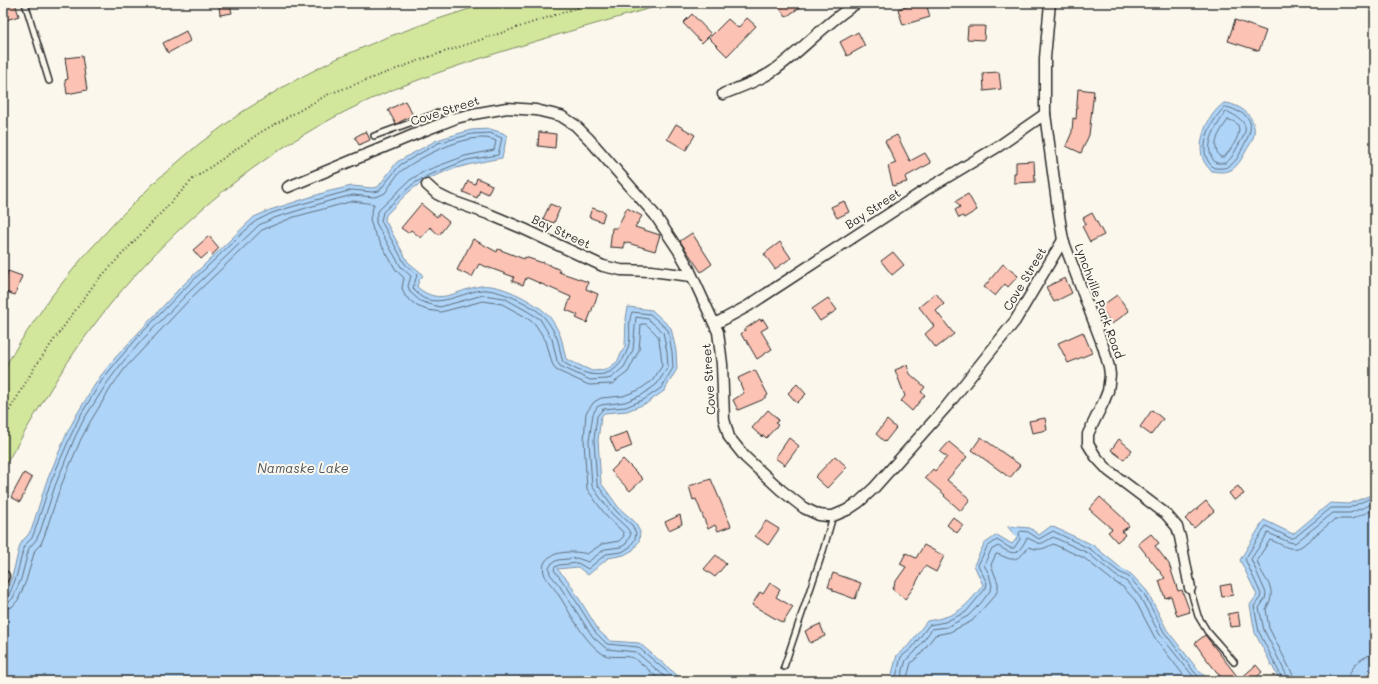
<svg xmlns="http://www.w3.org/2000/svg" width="1378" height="684" font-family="Mali,sans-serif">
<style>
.green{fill:#d2e79c;stroke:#7e8964}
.water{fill:#aed4f8;stroke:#7a90a6}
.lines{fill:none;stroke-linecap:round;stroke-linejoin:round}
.shore{stroke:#5f6f7d;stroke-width:1}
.building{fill:#fcc2b3;stroke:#2b2b2b}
.service-casing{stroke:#2b2b2b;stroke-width:8}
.minor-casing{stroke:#2b2b2b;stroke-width:13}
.path{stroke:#2b2b2b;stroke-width:2;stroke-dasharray:1 3;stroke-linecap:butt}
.service{stroke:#fbf7ec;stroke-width:5}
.minor{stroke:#fbf7ec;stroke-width:10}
.labels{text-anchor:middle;stroke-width:4;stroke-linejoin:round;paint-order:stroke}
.street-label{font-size:12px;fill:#2b2b2b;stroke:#fbf7ec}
.water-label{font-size:13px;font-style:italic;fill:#4c555e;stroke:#fbf7ec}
</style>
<rect width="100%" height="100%" fill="#fbf7ec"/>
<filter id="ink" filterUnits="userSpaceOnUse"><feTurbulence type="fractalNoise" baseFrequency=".025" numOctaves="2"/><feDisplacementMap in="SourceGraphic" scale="8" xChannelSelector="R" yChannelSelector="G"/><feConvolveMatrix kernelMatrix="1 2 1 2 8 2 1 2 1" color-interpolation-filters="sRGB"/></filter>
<g filter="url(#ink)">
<path class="green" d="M488,3H668C580,29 490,52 405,85C280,133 171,222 91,329C58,373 31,422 3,469V370L20,342L50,298L84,256L120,217L158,179L199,144L242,112L288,84L336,59L385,38L435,20Z"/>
<g class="water">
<path d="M1224,103C1229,103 1231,104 1236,106C1253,113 1260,130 1249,146C1248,148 1247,149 1246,151C1242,158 1238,166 1231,170C1225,173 1218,172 1212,171C1190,155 1205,116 1224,103Z"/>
<path d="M490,129L503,133L507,136L502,158C473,163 439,170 415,187C404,195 395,206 386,215L385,220L408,262L419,271L423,276L419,280L417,287C441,307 455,290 481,286C499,283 531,300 545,312C551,317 557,328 560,335C563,342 564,352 566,359L592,371L606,370L617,362L625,346L626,319L628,307L652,310L671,328L676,351L677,369L664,391L647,403L627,411L604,413L601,417L598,440L601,483L619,508L635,522L640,532L639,541L633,550L624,555L608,558L588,575L578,567L557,569L567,579L599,631L610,641L639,643L684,681H3V598L12,577L20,545L23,540L28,535L32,528L46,483L67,433L77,414L99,378L115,358L178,290L254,217L270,210L326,192L352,186L372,188L378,187L397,162L437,140L471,130Z"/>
<path d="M1375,490V668L1365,676L1362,681H1280L1255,633L1250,605L1257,595L1240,560L1264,520L1293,534L1330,503L1348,504L1371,495Z"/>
<path d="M1007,526L1030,528L1039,535L1051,526L1093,545L1122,569L1131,574L1147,591L1167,630L1198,670L1210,681H890L897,655L908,646L927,621C958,616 964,609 983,585L974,565L984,544L997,535L1012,544L1017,538Z"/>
</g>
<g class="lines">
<g class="shore">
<path d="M1225,107C1229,107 1233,109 1237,111C1259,119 1249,135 1242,149C1239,156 1236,162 1229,166C1225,169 1219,168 1214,168C1198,155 1206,133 1215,119C1218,115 1221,110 1225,107Z"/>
<path d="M1228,112C1245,120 1251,127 1239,144C1235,151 1233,157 1226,163H1216C1201,148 1216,127 1225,113Z"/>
<path d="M1228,120C1251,122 1232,149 1224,157H1220C1210,145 1220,131 1228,120Z"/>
<path d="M3,598H6L9,595L16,578L24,546L32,538L35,530L50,484L71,435L80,416L102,380L118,360L141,334L181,292L236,239L256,221L272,213L291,207L352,190L372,192L379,191L400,165L438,143L472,134L490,133L502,138L498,155L467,160L427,176L413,184L383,212L381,221L405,264L417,275L413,288C429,314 460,293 481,290C497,288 534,305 544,317C549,323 554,331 557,338C560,346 560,354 563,362C589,379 616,383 628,348C632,337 627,323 632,312L650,314L668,330L672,352L673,368L661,388L645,399L626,407L603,409L597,416L594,440L597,484L616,511L632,525L636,533L635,539L630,547L622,552L606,554L588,569L578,563L559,565L555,567L554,570L569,590L596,633L607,644L638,647L678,681"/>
<path d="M3,603L9,602L13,598L21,579L29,548L36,540L40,532L55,486L75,437L84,419L107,383L122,363L144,338L185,296L259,225L274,218L329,201L353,195L374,197L381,195L385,193C391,185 396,174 404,169C423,155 475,129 496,141L494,150L465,156L425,171L410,180L379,210L376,217V223L401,267L411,276L408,286L410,292L420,301L429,304L440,307L483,295L504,298L527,311L540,319L552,339L557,361L560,366L590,380L607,379L611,378L624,367L633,350L636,317L648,319L663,332L667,352L668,367L657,384L642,395L625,402L601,405L597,407L593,414L589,441L592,486L612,514L627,528L631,534L626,544L621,547L605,549L588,562L577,558L558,560L552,563L549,568L550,574L559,585L593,637L607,649L636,652L670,681"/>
<path d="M3,609L12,607L18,600L26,581L35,550L41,544L45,534L60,488L81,439L90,422L112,386L126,367L189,300L262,230L294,217L353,201L374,204L370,219L373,230L396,270L404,278L402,288L405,296L417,306L427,310L441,312L483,301L502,304L524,316L535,324L546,341L552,363L556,370L589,385L612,384L628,372L639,350L641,324H646L658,336L661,353L662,366L653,380L639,390L623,396L601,398L594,402L586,413L584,440L587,489L607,517L623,532L624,536L619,541L602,544L587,554C574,550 538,550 544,573C546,580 552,585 556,591C570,611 580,636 600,652C609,660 622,654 633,658C639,660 655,676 661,681"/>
<path d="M895,681L901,657L912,648L929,625L945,622L966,612L986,588L987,583L978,565L987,547L997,540L1010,548H1014L1020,539L1019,533L1021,531L1028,532L1039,539L1053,531L1090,549L1119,572L1129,577L1144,594L1164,632L1195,673L1204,681"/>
<path d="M900,681L906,660L915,652L932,629L947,627L968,616L981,603L990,591L992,586L989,574L984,565L991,550L998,546C1015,556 1017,556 1027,538C1043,544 1036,547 1053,537L1088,553L1116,576L1126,581L1140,597L1160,635L1197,681"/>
<path d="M906,681L911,663L920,655L935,635L950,632L972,621L995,595L998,590V583L991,565L996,554C1000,554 1001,556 1005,557C1016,563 1022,555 1029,547C1039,551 1044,549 1053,544L1084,558L1113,581L1123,587L1135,600L1155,638L1188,681"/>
<path d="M1283,681L1282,678L1259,632L1254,606L1260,598L1261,594L1245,559L1266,526L1290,538H1294L1331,508H1349L1375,496"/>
<path d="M1288,681L1287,676L1264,630L1259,608L1265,599L1266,593L1251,559L1268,533L1289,542L1295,543L1333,513H1350L1375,503"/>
<path d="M1294,681L1292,673L1269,628L1266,609C1280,586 1262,581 1257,560L1270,540C1281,543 1290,553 1302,546L1335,519H1352L1375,509"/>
<path d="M1348,681C1349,668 1362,655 1375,654"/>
</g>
</g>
<g class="building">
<path d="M10,3H15L19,16L3,21V5Z"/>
<path d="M776,3H806L786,17Z"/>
<path d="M926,3L930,17L903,25L898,9L912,5V7Z"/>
<path d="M230,5L232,13L220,15L219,6Z"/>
<path d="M692,14L711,34L702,43L683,23Z"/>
<path d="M747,18L756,26L727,56L709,38L728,19L738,28Z"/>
<path d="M1235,20L1266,31L1259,51L1228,41Z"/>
<path d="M968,26H985L984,40L967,39Z"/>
<path d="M186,31L190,41L168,53L163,43Z"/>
<path d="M858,32L865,46L847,56L840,42Z"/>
<path d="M82,56L87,90L67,94L65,80L68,79L65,58Z"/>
<path d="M999,72L1001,89L984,91L983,73Z"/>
<path d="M1078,89L1094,91L1089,135L1081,153L1066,146L1072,132L1073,118L1076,119Z"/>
<path d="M405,101L413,115L396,124L388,110Z"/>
<path d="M676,124L695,135L686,150L667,139Z"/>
<path d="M366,131L370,140L359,145L355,137Z"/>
<path d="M539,132L556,134L555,148L538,146Z"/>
<path d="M897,135L910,161L925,153L931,163L905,177L907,182L893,186L888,166L896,163L885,141Z"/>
<path d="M1034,161L1035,182L1014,183V173H1016V162Z"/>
<path d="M477,178L492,185L488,194L480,190L477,198L463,192L468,181L475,184Z"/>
<path d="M968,194L977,210L964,218L963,216L959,218L955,210L960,207L956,201Z"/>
<path d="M844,201L849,212L837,218L831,207Z"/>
<path d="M421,204L437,217L439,214L449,222L439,235L430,227L421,238L411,230L408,233L401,228Z"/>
<path d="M550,204L560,208L554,223L543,219Z"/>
<path d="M592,208L605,212L602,222L589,217Z"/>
<path d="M627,208L642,216L635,227L660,235L655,251L624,242V248L610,247L612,228H617Z"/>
<path d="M1092,213L1104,235L1090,242L1082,226L1086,224L1083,218Z"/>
<path d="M692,233L712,264L701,272L680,241Z"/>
<path d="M209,236L219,248L212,255L209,252L201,259L193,250Z"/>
<path d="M473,239L497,252L498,249L524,259L525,257L543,263V262L560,270L559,272L588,282L586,289L598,294L587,323L576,318L578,315L566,310L571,297L528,278H526L523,285L512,281L514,277L479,264L472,277L457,270Z"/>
<path d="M780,242L791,258L775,269L764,254Z"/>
<path d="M893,252L904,265L892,275L881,261Z"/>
<path d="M1003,264L1018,276L1008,287L1005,284L995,296L984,287Z"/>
<path d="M8,271L22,276L15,295L3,291V285Z"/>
<path d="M1065,278L1072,293L1054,302L1046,287Z"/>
<path d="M936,293L944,304L936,311L954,334L936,348L925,334L934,326L919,307Z"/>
<path d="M1117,295L1129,311L1112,324L1100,307Z"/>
<path d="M828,298L837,310L820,321L812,309Z"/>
<path d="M760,319L761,321L763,319L768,327L761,331L772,349L757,359L746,340L745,341L741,334L745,330V329Z"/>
<path d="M1083,332L1092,353L1068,363L1058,343Z"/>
<path d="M907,365L910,374L925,387L921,392L925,395L912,411L901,401L905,396L895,370Z"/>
<path d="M755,370L768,395L762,400L738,410L733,400L744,393L738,378Z"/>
<path d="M797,384L806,394L797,403L788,393Z"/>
<path d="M768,410L777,418L778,421L775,423L778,425L766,438L763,435L762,437L752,428Z"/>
<path d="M1152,410L1163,419L1151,435L1140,427Z"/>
<path d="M1045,418L1047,430L1032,433L1029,421Z"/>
<path d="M887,420L896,428L885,442L876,434Z"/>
<path d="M627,432L632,446L616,452L610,438Z"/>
<path d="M981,437L1020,465L1010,478L972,450Z"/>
<path d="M789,438L799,446L785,465L775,458Z"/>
<path d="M1119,439L1132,450L1124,460L1111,450Z"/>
<path d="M949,442L967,457L947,480L970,499L961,511L944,496L945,495L925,478L933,469L935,471L947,457L940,452Z"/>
<path d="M835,456L847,467L827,488L815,477Z"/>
<path d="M623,459L643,479L630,491L611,471Z"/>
<path d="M24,473L32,478L20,502L11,497Z"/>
<path d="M711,479L731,526L718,531L715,525L708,529L696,499L693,500L689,486Z"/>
<path d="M1238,486L1244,494L1234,500L1229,493Z"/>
<path d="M1100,497L1122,517L1129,526L1122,531L1125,535L1117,542L1108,532L1112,529L1089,509Z"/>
<path d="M1206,501L1214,511L1194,528L1185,519Z"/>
<path d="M680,515L682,524L669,530L665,522Z"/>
<path d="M953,517L963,525L957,533L947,525Z"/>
<path d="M766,521L779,529L768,545L755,536Z"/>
<path d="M1151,534L1159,543L1155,546L1169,564L1178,591L1182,590L1190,612L1177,616L1171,596L1165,598L1159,581L1165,578L1138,544Z"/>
<path d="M924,545L944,556L936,572L925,566L914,587L905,599L892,589L895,585L894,584L906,567L900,564L906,553L916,558Z"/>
<path d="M716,555L726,564L715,577L704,569Z"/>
<path d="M833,573L861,583L855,599L833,591V589L828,587Z"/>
<path d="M770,583L780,590L776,597L793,607L783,623L752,605L760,592L763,594Z"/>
<path d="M1231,584L1233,595L1222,597L1220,586Z"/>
<path d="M1238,612L1240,626L1230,627L1228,614Z"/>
<path d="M820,624L825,636L810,643L805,631Z"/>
<path d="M1205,635L1237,676L1231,681H1224L1204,656L1195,643Z"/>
<path d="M1256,665L1262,672L1253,681H1238Z"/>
</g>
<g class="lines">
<g class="service-casing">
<g id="service">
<path d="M25,3L49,81"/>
<path d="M374,136L443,111L455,118"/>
<path d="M1190,588L1198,616L1207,631L1234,662"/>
<path d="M784,667L823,551L833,516"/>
</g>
</g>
<g class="minor-casing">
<g id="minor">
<path d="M1050,3L1045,58V114L1058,209L1063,240L1103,346L1109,367L1110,375L1108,391L1104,401L1088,434V444L1096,457L1109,471L1166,514L1177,527L1180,537L1190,588"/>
<path d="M723,94C740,87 759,81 773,71C803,50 826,22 857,3"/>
<path d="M427,185L437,194L449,200L491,215L524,229L603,266L621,270L651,271L691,276"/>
<path d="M288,187L423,131L456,118L473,114L507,108L536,110L561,116L575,125L589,139L655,215L679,251L688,267L718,332L722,364L724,419L729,437L745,457L781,490L804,508L819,515L827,516H833L847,510L859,502L874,488L946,407L1015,321L1063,240"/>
<path d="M715,324L748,306L924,191L999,146L1045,114"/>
<path d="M3,578L4,576"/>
</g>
</g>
<path class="path" d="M3,421L36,365L95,283L193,179L261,132L329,94L426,58L591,3"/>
<use href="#service" class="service"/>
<use href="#minor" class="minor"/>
</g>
</g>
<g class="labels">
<g class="street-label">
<text transform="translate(445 111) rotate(-18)" y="4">Cove Street</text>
<text transform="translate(873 209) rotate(-33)" y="4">Bay Street</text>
<text transform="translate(561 232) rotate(25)" y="4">Bay Street</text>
<text transform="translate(1025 279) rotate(-59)" y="4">Cove Street</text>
<text transform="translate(1099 301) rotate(70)" y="4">Lynchville Park Road</text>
<text transform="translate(709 379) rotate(-94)" y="4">Cove Street</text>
</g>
<g class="water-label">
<text x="303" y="473">Namaske Lake</text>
</g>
</g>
<rect width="1378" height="684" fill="none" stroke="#fbf7ec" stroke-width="16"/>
<rect x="8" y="8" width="1362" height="668" fill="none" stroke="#2b2b2b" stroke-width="1.5" filter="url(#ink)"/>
</svg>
